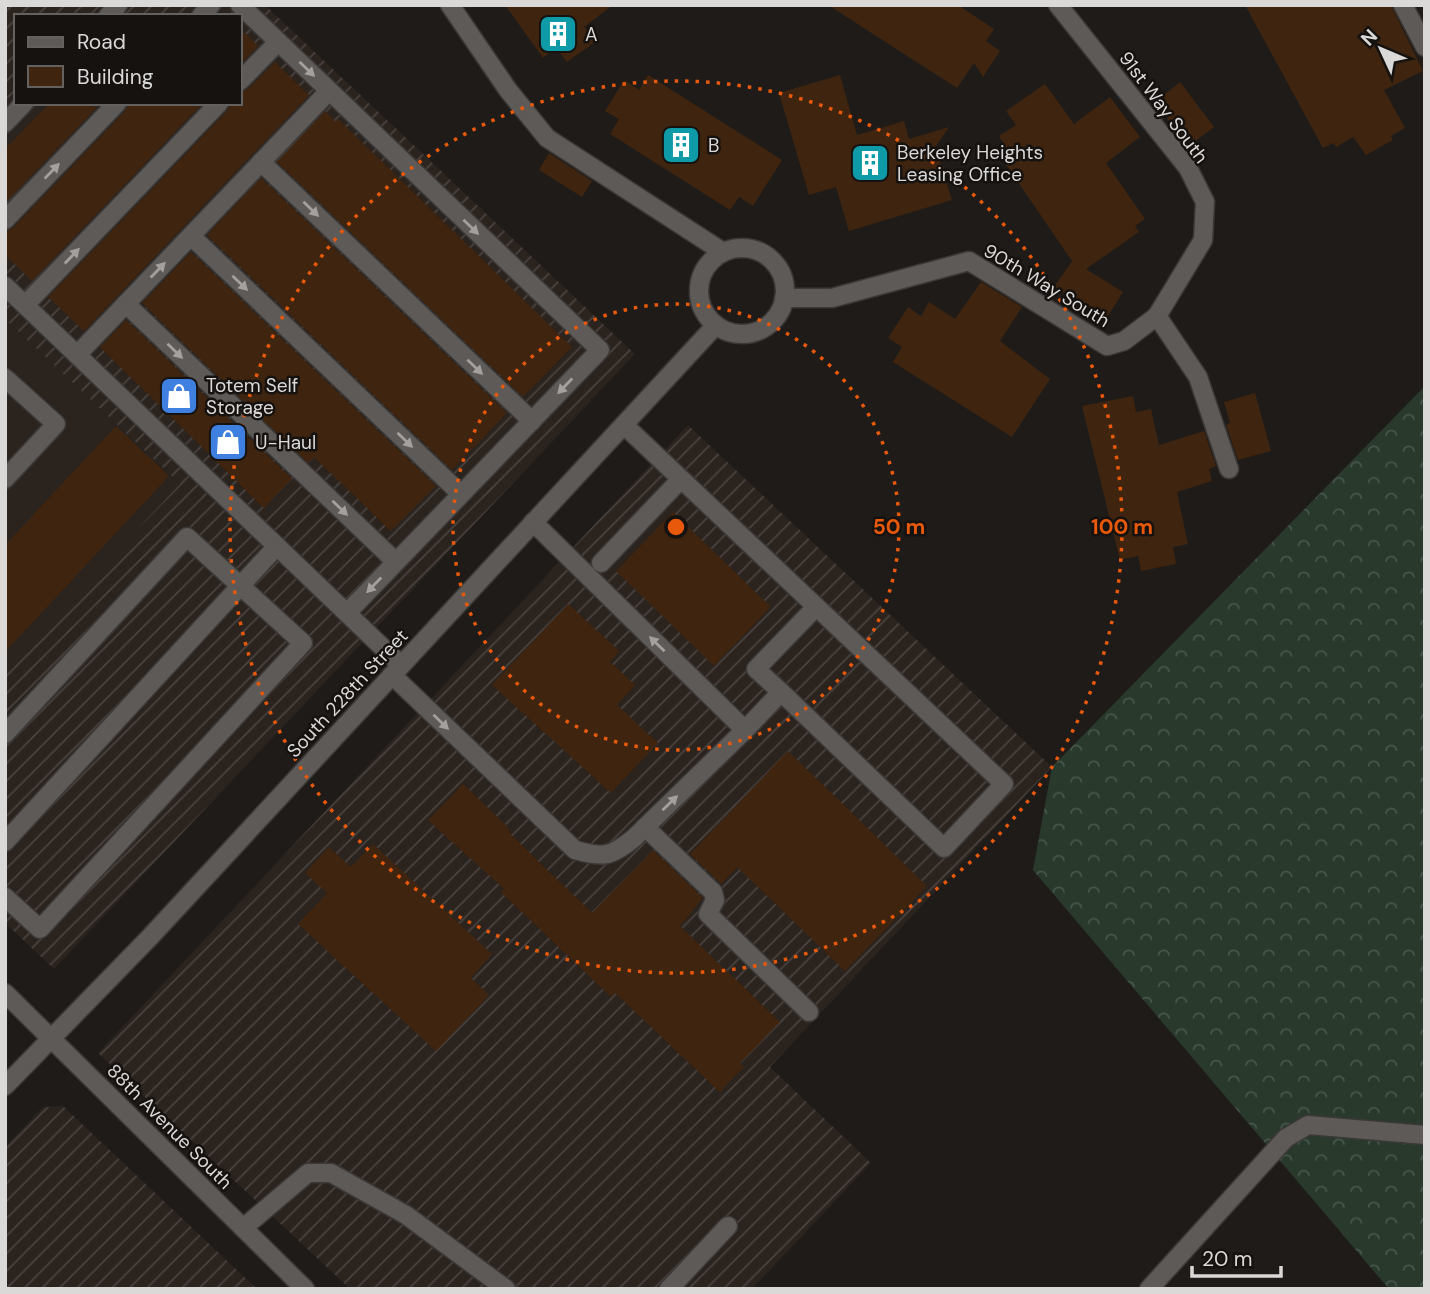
<svg xmlns="http://www.w3.org/2000/svg" width="1430" height="1294" font-family="'DM Sans',sans-serif">
<style>
.built{fill:#2b231e}
.industrial{fill:url(#industrial-furrows);fill-rule:evenodd}
.forest{fill:url(#forest-crowns)}
.building{fill:#3f250f}
.lines{fill:none;stroke-linecap:round;stroke-linejoin:round}
.minor-casing{stroke:#3b3938;stroke-width:21}
.minor{stroke:#5e5a58;stroke-width:18}
.oneway{fill:#a3a09e}
.ring{fill:none;stroke:#e8590c;stroke-width:3.5;stroke-dasharray:3.5 7}
.labels{text-anchor:middle;stroke-width:5;stroke-linejoin:round;paint-order:stroke}
.poi-label{font-size:19px;fill:#dbd9d8;stroke:#151210;text-anchor:start}
.street-label{font-size:19px;fill:#dbd9d8;stroke:#151210}
.centre{fill:#e8590c;stroke:#151210;stroke-width:3.5}
.ring-label{font-size:21px;text-anchor:middle;font-weight:bold;fill:#e8590c;stroke:#151210;stroke-width:5;stroke-linejoin:round;paint-order:stroke}
</style>
<defs>
<pattern id="industrial-furrows" width="10" height="10" patternUnits="userSpaceOnUse" patternTransform="scale(1.75)"><rect width="10" height="10" fill="#2b231e"/><path d="M-1 1l2-2M0 10L10 0M9 11l2-2" fill="none" stroke="#49423e"/></pattern>
<pattern id="forest-crowns" width="20" height="18" patternUnits="userSpaceOnUse" patternTransform="scale(1.75)"><rect width="20" height="18" fill="#293a2d"/><path d="M2 6a3 3 0 1 1 6 0M12 15a3 3 0 1 1 6 0" fill="none" stroke="#47564b"/></pattern>
</defs>
<rect width="100%" height="100%" fill="#1e1b19"/>
<path class="built" d="M5,319L180,484L5,668Z"/>
<g class="industrial">
<path d="M5,5H265L635,354L54,969L5,923V668L180,484L5,319ZM16,16H240V103H16Z"/>
<path d="M688,425L1052,767L770,1067L871,1163L752,1289H350L98,1053Z"/>
<path d="M63,1106L257,1289H5V1147L43,1107Z"/>
</g>
<path class="forest" d="M1425,386V1289H1389L1033,870L1052,767Z"/>
<g class="building">
<path d="M505,5H613L584,27L595,42L567,62L556,48L543,58Z"/>
<path d="M828,5H958L994,29L986,41L1000,51L983,77L974,63L957,88Z"/>
<path d="M1245,5H1391L1423,71L1384,90L1405,128L1391,136L1393,140L1366,155L1353,137L1336,147L1334,143L1323,148Z"/>
<path d="M240,28L258,46L240,65Z"/>
<path d="M275,62L309,95L84,331L48,297L227,111L230,103H240V92L248,89Z"/>
<path d="M648,75L782,160L753,206L739,197L730,210L610,134L619,119L605,111L624,80L639,90Z"/>
<path d="M840,75L857,135L904,121L909,139L949,127L930,155L937,150L952,200L849,231L836,187L809,195L779,93Z"/>
<path d="M1180,82L1214,127L1189,146L1155,102Z"/>
<path d="M1045,84L1074,124L1110,97L1140,137L1106,163L1145,219L1135,226L1139,232L1086,269L1123,292L1106,319L1054,287L1072,261L1000,156L1008,150L999,136L1016,125L1006,111Z"/>
<path d="M50,103H101L5,203V149Z"/>
<path d="M128,103H203L32,281L5,255V231L13,228L125,111Z"/>
<path d="M325,111L336,122L338,119L572,347L523,397L277,162Z"/>
<path d="M549,153L592,181L582,197L539,170Z"/>
<path d="M261,178L507,413L452,470L207,235Z"/>
<path d="M191,252L436,486L391,531L314,457L308,463L142,303Z"/>
<path d="M981,282L1022,307L1000,341L1050,379L1012,437L893,362L902,347L888,338L908,307L921,316L929,302L955,319Z"/>
<path d="M126,320L292,479L264,508L100,347Z"/>
<path d="M1255,393L1271,451L1238,460L1226,425L1230,423L1224,402Z"/>
<path d="M1133,396L1136,412L1151,409L1159,445L1204,431L1216,466L1209,469L1212,481L1177,492L1188,544L1173,547L1176,564L1141,571L1138,556L1120,560L1082,406Z"/>
<path d="M116,426L169,476L5,652V545Z"/>
<path d="M673,512L771,607L714,666L616,571Z"/>
<path d="M568,604L619,651L610,662L635,685L617,705L658,743L611,793L492,685Z"/>
<path d="M788,751L927,886L845,971L737,867L721,884L690,854Z"/>
<path d="M463,784L507,826L510,834L592,913L653,850L703,898L680,926L780,1022L740,1063L744,1067L720,1092L615,993L611,997L501,892L504,889L428,820Z"/>
<path d="M373,844L492,954L471,978L489,995L436,1051L298,924L327,893L305,873L329,847L351,867Z"/>
</g>
<g class="lines">
<g class="minor-casing">
<g id="minor">
<path d="M240,5L600,350L347,613"/>
<path d="M450,5L508,90L547,138L723,252"/>
<path d="M1058,5L1188,168L1205,202L1203,240L1157,316L1198,377L1229,469"/>
<path d="M1403,5L1425,47"/>
<path d="M108,16L118,5"/>
<path d="M201,16L211,5"/>
<path d="M240,81L278,42"/>
<path d="M5,123L24,103"/>
<path d="M261,162L532,421"/>
<path d="M5,220L117,103"/>
<path d="M191,236L461,494"/>
<circle cx="742" cy="291" r="43"/>
<path d="M5,286L401,665"/>
<path d="M784,298H832L969,261L1107,346L1124,341L1157,316"/>
<path d="M126,304L396,562"/>
<path d="M25,305L219,103"/>
<path d="M77,355L329,91"/>
<path d="M5,378L56,424L5,479"/>
<path d="M624,425L1004,784L944,848L781,692L745,730"/>
<path d="M601,563L681,479"/>
<path d="M392,675L575,850C603,858 611,857 634,838L745,730L533,522"/>
<path d="M781,692L756,669L816,607"/>
<path d="M5,734L187,537L303,643L40,929L5,897"/>
<path d="M645,827L713,892L715,900L708,914L809,1012"/>
<path d="M5,842L277,546"/>
<path d="M5,993L305,1289"/>
<path d="M5,1086L151,936L716,325"/>
<path d="M243,1228L308,1173H331L406,1215L506,1289"/>
<path d="M669,1289L728,1226"/>
<path d="M1149,1289L1286,1138L1308,1125L1425,1135"/>
</g>
</g>
<use href="#minor" class="minor"/>
</g>
<defs><path id="oneway-solid" d="M-6-.8H1V-3.2L6.5 0L1 3.2V.8H-6Z" transform="scale(1.75)"/></defs>
<g class="oneway">
<use href="#oneway-solid" transform="translate(307 69) rotate(44)"/>
<use href="#oneway-solid" transform="translate(52 171) rotate(-46)"/>
<use href="#oneway-solid" transform="translate(311 209) rotate(44)"/>
<use href="#oneway-solid" transform="translate(471 227) rotate(44)"/>
<use href="#oneway-solid" transform="translate(72 256) rotate(-46)"/>
<use href="#oneway-solid" transform="translate(158 270) rotate(-46)"/>
<use href="#oneway-solid" transform="translate(240 283) rotate(44)"/>
<use href="#oneway-solid" transform="translate(175 351) rotate(44)"/>
<use href="#oneway-solid" transform="translate(475 367) rotate(44)"/>
<use href="#oneway-solid" transform="translate(565 386) rotate(134)"/>
<use href="#oneway-solid" transform="translate(405 440) rotate(44)"/>
<use href="#oneway-solid" transform="translate(340 508) rotate(44)"/>
<use href="#oneway-solid" transform="translate(374 585) rotate(134)"/>
<use href="#oneway-solid" transform="translate(657 644) rotate(-136)"/>
<use href="#oneway-solid" transform="translate(441 722) rotate(44)"/>
<use href="#oneway-solid" transform="translate(670 803) rotate(-44)"/>
</g>
<g class="ring">
<circle cx="676" cy="527" r="223"/>
<circle cx="676" cy="527" r="446"/>
</g>
<defs>
<g id="building-square" transform="scale(2.0125)"><rect x="-9" y="-9" width="18" height="18" rx="4" fill="#0f9aa8" stroke="#151210"/><path d="M-4-6H4V6H1V3H-1V6H-4ZM-2.5-4.3h1.7v1.8h-1.7ZM.8-4.3h1.7v1.8H.8ZM-2.5-1h1.7V.8h-1.7ZM.8-1h1.7V.8H.8Z" fill="#fff"/></g>
<g id="shop-square" transform="scale(2.0125)"><rect x="-9" y="-9" width="18" height="18" rx="4" fill="#3f7fe0" stroke="#151210"/><path d="M-5-2.5h2.3a2.7 3.5 0 0 1 5.4 0H5L5.5 6h-11ZM-1.5-2.5h3a1.5 2.3 0 0 0-3 0Z" fill="#fff"/></g>
</defs>
<g fill-rule="evenodd">
<use href="#building-square" x="558" y="34"/>
<use href="#building-square" x="681" y="145"/>
<use href="#building-square" x="870" y="163"/>
<use href="#shop-square" x="179" y="396"/>
<use href="#shop-square" x="228" y="442"/>
</g>
<g class="labels">
<g class="poi-label">
<text x="585" y="41">A</text>
<text x="708" y="152">B</text>
<text x="897" y="159">Berkeley Heights<tspan x="897" dy="22">Leasing Office</tspan></text>
<text x="206" y="392">Totem Self<tspan x="206" dy="22">Storage</tspan></text>
<text x="255" y="449">U-Haul</text>
</g>
<g class="street-label">
<text transform="translate(1164 107) rotate(53)" y="7">91st Way South</text>
<text transform="translate(1047 285) rotate(31)" y="7">90th Way South</text>
<text transform="translate(347 693) rotate(-47)" y="7">South 228th Street</text>
<text transform="translate(170 1126) rotate(45)" y="7">88th Avenue South</text>
</g>
</g>
<circle cx="676" cy="527" r="10" class="centre"/>
<g class="ring-label">
<text x="899" y="534">50 m</text>
<text x="1122" y="534">100 m</text>
</g>
<rect width="1430" height="1294" fill="none" stroke="#dbd9d8" stroke-width="14"/>
<rect x="14" y="14" width="228" height="91" fill="#151210" stroke="#646260" stroke-width="2"/>
<rect x="28" y="37" width="35" height="10" fill="#5e5a58" stroke="#646260" stroke-width="2"/>
<text x="77" y="49" font-size="21" fill="#dbd9d8">Road</text>
<rect x="28" y="66" width="35" height="21" fill="#3f250f" stroke="#646260" stroke-width="2"/>
<text x="77" y="84" font-size="21" fill="#dbd9d8">Building</text>
<g transform="translate(1381 49) rotate(314)" stroke="#151210" stroke-width="5" paint-order="stroke">
<path d="M0-5L12 26L0 18L-12 26Z" fill="#dbd9d8"/>
<text y="-10" font-size="19" font-weight="bold" text-anchor="middle" fill="#dbd9d8">N</text>
</g>
<path d="M1192 1266v10h89v-10" fill="none" stroke="#dbd9d8" stroke-width="3.5"/>
<text x="1202" y="1266" font-size="21" fill="#dbd9d8" stroke="#151210" stroke-width="5" paint-order="stroke">20 m</text>
</svg>
